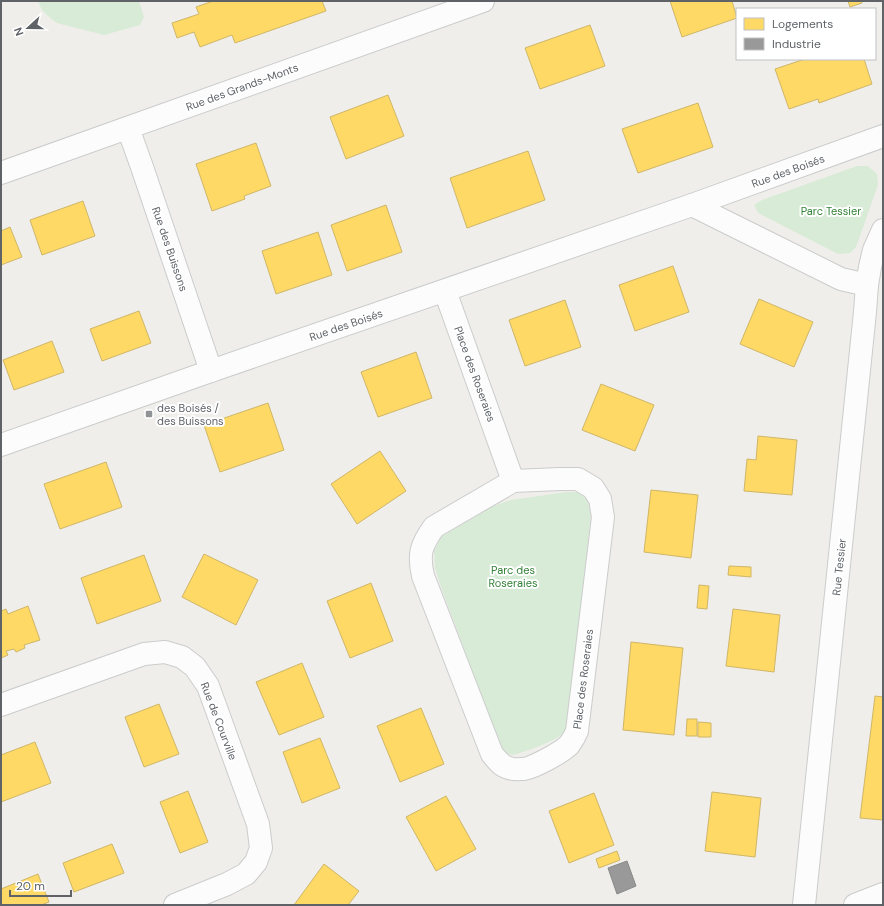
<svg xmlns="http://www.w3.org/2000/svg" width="884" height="906" font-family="'DM Sans',sans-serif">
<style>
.green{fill:#d8ebd6}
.homes{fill:#ffd966;stroke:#cfb667}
.industry{fill:#999;stroke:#88898a}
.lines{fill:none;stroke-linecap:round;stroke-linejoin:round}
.minor-casing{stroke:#cbcccc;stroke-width:24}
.minor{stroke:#fdfcfc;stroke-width:22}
.poi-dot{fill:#919496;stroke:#fff;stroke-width:1.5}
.labels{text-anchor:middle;stroke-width:4;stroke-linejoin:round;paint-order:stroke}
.street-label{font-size:11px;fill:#5f6368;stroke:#fff}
.park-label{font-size:11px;fill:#348238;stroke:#fff}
.poi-label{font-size:11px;fill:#5f6368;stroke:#fff;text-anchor:start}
</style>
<rect width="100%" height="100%" fill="#efeeea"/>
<g class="green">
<path d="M38,1H139L144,17L140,25L104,35L57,23L50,18L42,10Z"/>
<path d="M857,166H868L877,174L878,185L856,247L850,253L838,254L758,213L754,205L762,200Z"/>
<path d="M567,492H578L588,501L591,515L569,715C567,722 567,730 561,735C557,740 518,755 511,755C507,754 504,750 501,748L441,587L435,568L434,551L441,537L491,507L511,500Z"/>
</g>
<g class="homes">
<path d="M213,1H322L326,11L235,43L232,35L200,47L194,32L177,38L172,23L199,14L196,7Z"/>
<path d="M670,1H732L737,18L682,37Z"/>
<path d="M848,1H861L862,3L850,7Z"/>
<path d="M590,25L605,66L540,89L525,48Z"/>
<path d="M805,59H864L872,84L819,103L818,99L789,109L775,69Z"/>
<path d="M388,95L404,136L346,159L330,117Z"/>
<path d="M698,103L713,147L638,173L622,129Z"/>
<path d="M256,143L271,186L244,196L245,199L212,211L196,164Z"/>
<path d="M528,151L545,200L467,228L450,178Z"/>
<path d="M83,201L95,236L42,255L30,220Z"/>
<path d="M386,205L402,252L347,271L331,225Z"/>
<path d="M10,227L22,257L1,265V231Z"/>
<path d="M318,232L332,275L276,294L262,251Z"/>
<path d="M673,266L689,312L635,331L619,285Z"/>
<path d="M759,299L813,322L794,367L740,344Z"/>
<path d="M565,300L581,347L525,366L509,320Z"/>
<path d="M139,311L151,343L102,361L90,329Z"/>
<path d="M52,341L64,372L14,390L3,360Z"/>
<path d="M416,352L432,398L378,417L361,372Z"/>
<path d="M601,384L654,405L635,451L582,430Z"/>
<path d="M268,403L284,450L220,472L204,425Z"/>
<path d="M758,436L797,440L792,495L744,491L747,459L756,460Z"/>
<path d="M380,451L406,491L357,524L331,484Z"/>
<path d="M106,462L122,507L60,529L44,484Z"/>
<path d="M651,490L698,495L691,558L644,552Z"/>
<path d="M204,554L241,572H242L258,580L236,625L182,597Z"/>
<path d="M144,555L161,601L97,624L81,578Z"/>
<path d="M729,566L751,567V577L728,575Z"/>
<path d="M371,583L393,641L350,658L327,601Z"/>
<path d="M699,585L709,586L707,609L697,608Z"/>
<path d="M28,606L40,640L24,645L25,648L16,652L14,649L6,651L8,655L1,658V611L6,609L8,614Z"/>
<path d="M733,609L780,615L774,672L726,666Z"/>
<path d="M631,642L683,648L674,735L623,730Z"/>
<path d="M302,663L324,717L279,735L256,682Z"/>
<path d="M875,696L883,697V820L860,818Z"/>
<path d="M159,704L179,754L144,767L125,717Z"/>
<path d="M421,708L444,764L400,782L377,726Z"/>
<path d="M687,719H697V736H686Z"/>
<path d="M698,722L711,723V737H698Z"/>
<path d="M320,738L340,788L302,803L283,752Z"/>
<path d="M35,742L51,783L1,802V755Z"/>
<path d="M188,791L208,842L180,853L160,802Z"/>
<path d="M712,792L761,798L755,857L705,851Z"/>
<path d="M594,793L614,845L569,863L549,811Z"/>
<path d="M446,796L476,849L436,871L406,817Z"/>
<path d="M112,844L124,873L74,892L63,863Z"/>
<path d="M617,851L620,860L599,868L596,859Z"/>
<path d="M324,864L359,891L348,905H294Z"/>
<path d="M38,874L49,902L41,905H1V889Z"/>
</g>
<path class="industry" d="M627,861L636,886L617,894L608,868Z"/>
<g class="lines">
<g class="minor-casing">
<g id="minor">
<path d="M128,128L142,167L211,371"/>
<path d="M1,173L483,1"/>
<path d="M692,205L841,279L867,285"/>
<path d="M445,291L513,481"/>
<path d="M1,445L211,371L692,205L883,136"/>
<path d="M560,479H578L593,488L600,499L603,517L577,731C575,736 572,741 569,745C562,752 535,767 524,769C520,769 513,770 509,768C501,766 497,760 492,754L423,576C418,554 421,545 434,527L513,481Z"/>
<path d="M1,705L144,654L165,652L182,657L195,667L208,686L258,824L261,848L256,862L246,874L227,884L175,905"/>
<path d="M804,905L865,312L867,285L870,267L874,250L883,230"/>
<path d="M855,905L883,894"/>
</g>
</g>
<use href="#minor" class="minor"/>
</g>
<rect class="poi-dot" x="145" y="410" width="8" height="8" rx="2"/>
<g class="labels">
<g class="street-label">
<text transform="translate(242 87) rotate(-20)" y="4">Rue des Grands-Monts</text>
<text transform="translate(788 171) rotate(-20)" y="4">Rue des Boisés</text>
<text transform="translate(170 249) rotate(71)" y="4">Rue des Buissons</text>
<text transform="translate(346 325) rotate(-19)" y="4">Rue des Boisés</text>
<text transform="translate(475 374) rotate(70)" y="4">Place des Roseraies</text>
<text transform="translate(839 567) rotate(-84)" y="4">Rue Tessier</text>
<text transform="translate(583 679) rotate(-83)" y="4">Place des Roseraies</text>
<text transform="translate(219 721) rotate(69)" y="4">Rue de Courville</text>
</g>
<g class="park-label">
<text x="831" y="215">Parc Tessier</text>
<text x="513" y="574">Parc des<tspan x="513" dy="13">Roseraies</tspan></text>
</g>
<g class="poi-label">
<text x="157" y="412">des Boisés /<tspan x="157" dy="13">des Buissons</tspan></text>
</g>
</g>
<rect width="884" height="906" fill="none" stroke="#5f6368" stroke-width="4"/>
<rect x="736" y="8" width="140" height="52" fill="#ffffff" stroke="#bfc1c3"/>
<rect x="744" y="18" width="20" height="12" fill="#ffd966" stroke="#bfc1c3"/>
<text x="772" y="28" font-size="12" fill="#5f6368">Logements</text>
<rect x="744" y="38" width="20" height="12" fill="#999999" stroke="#bfc1c3"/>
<text x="772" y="48" font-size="12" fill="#5f6368">Industrie</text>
<g transform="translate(28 28) rotate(249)" stroke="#ffffff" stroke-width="3" paint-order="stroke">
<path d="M0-3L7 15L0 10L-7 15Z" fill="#5f6368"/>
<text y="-6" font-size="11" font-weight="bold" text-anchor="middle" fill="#5f6368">N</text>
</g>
<path d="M10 890v6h61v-6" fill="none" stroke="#5f6368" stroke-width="2"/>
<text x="16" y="890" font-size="12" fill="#5f6368" stroke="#ffffff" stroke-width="3" paint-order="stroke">20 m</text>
</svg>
